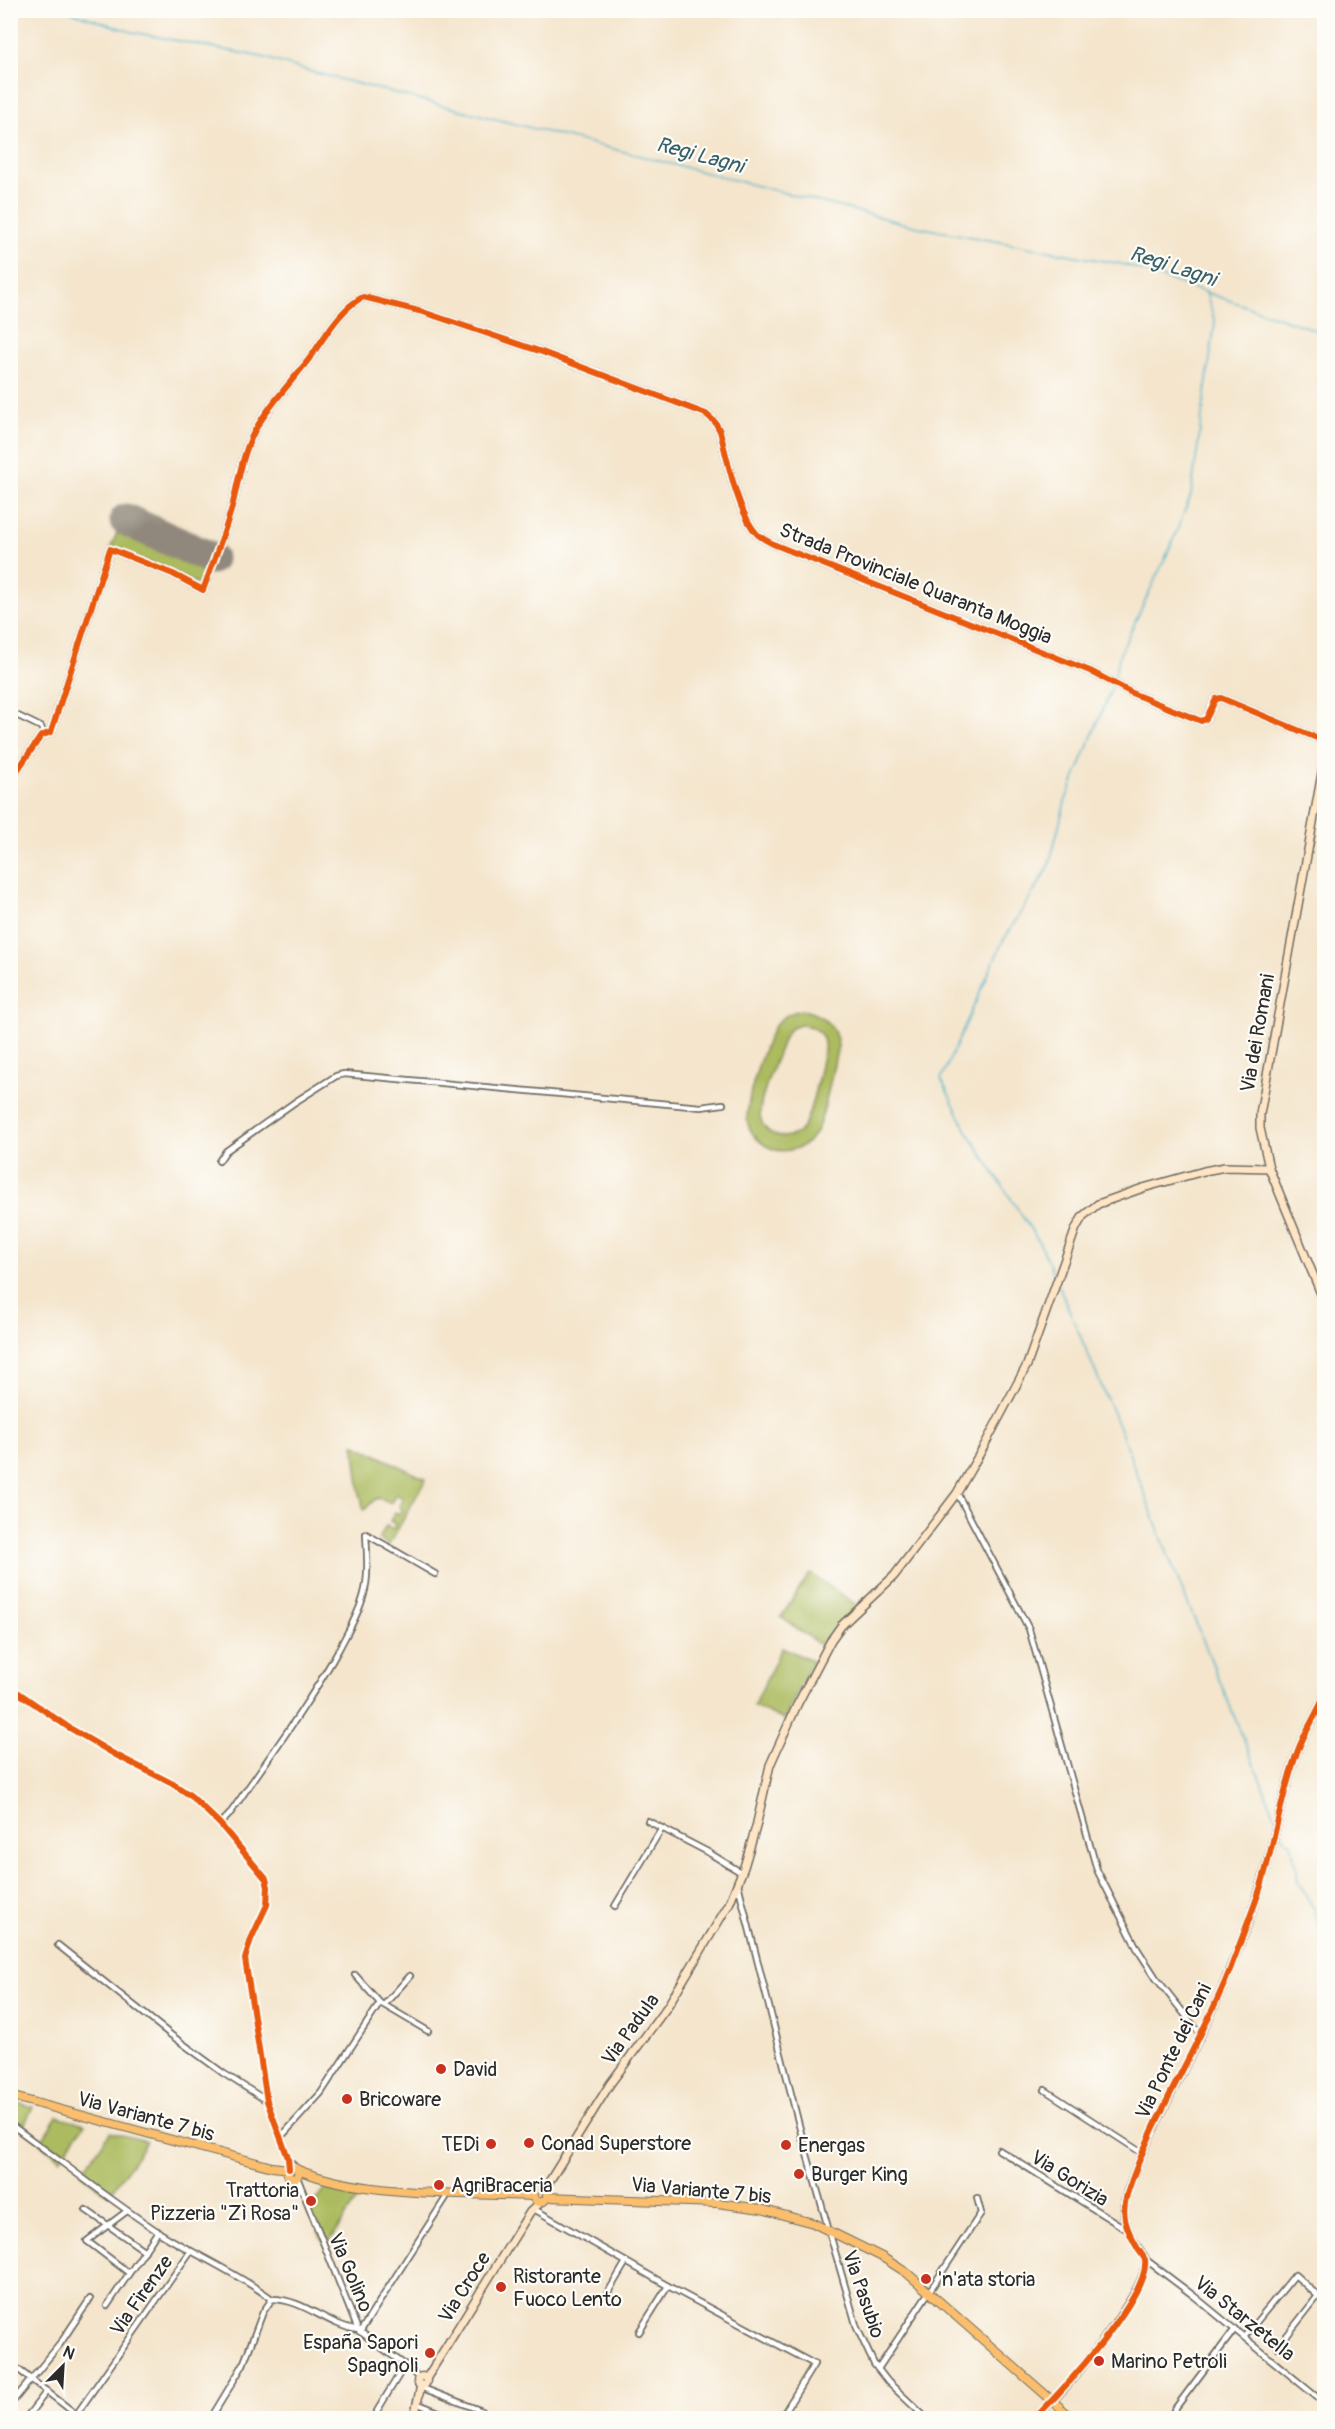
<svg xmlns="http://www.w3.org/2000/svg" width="1335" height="2429" font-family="Pangolin,sans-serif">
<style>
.green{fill:#acbb5e;stroke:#6c7344;stroke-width:1.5;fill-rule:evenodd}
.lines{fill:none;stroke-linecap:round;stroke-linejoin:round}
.stream{stroke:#47afc7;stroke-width:1.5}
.runway{stroke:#90887c;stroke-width:33}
.street-casing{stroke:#716c63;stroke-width:8}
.secondary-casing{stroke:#716c63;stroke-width:10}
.primary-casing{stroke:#716c63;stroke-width:10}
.street{stroke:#fff;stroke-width:4.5}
.secondary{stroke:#fde5c5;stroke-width:7}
.primary{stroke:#fabe6d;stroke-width:8}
.cycleway-casing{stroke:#fdfcf7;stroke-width:10}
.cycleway{stroke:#e8590c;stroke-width:6}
.poi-dot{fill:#c8321e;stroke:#fdfcf7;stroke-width:2}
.labels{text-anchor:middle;stroke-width:4.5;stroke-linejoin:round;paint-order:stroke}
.street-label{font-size:20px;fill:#2b2b2b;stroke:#fdfcf7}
.poi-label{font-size:20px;fill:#2b2b2b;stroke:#fdfcf7;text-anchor:start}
.water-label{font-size:21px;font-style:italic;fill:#366069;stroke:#fdfcf7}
</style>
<rect width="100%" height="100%" fill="#fdfcf7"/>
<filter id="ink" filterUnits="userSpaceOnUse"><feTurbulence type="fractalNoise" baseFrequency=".0167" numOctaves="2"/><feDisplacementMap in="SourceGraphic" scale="12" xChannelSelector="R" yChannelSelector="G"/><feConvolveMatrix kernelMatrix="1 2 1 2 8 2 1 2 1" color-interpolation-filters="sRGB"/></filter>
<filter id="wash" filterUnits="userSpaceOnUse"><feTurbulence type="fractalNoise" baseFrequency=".008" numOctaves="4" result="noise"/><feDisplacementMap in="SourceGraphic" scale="24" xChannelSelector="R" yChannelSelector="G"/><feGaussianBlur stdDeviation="1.35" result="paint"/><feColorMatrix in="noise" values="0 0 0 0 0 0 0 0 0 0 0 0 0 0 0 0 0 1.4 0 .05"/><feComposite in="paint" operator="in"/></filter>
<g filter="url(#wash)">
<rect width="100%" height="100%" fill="#f4e5cc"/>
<g class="green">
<path d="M126,512L215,552L202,586L111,547Z"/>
<path d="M801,1010C821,1013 836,1025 838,1046C833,1066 824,1121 814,1135C805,1148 787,1154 773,1149C762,1145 751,1135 748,1124C743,1106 766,1037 777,1023C783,1016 792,1012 801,1010ZM800,1025C816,1025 826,1035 824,1051C820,1068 811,1119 801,1130C786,1144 761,1135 760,1114C760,1095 778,1055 785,1035L790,1029Z"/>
<path d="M354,1444L426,1479L389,1545L379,1539L386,1526L393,1529L395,1524L390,1521L395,1512L399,1514L402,1509L399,1506L403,1498L396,1494L391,1503C373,1493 375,1501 364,1510L360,1494Z"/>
<path d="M810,1573L858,1606L834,1630L823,1647L781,1617Z"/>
<path d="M782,1647L812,1661L784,1720L754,1706Z"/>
<path d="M11,2101L33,2107L22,2129L11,2121Z"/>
<path d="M57,2116L85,2124L60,2159L40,2143Z"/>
<path d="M110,2132L147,2141L109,2195L81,2174Z"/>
<path d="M326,2187L361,2193L329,2243L327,2241L323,2242L310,2210Z"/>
</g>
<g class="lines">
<g class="stream">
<path d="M65,10L132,32L262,57L312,72L918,227L1126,265L1324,333"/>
<path d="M1114,679L1120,654L1170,548L1191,495L1215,322L1206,292"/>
<path d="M1056,1279L1039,1242L967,1131L941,1079L1003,941L1048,869L1065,802L1112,687"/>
<path d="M1059,1286L1121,1432L1170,1560L1276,1818"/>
<path d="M1279,1828L1283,1837L1291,1842L1298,1882L1314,1909L1324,1947"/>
</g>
<path class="runway" d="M126,520L211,558"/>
</g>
</g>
<g filter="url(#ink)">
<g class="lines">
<g class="street-casing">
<g id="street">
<path d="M10,712L41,727L44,734"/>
<path d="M219,1161L226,1151L295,1102L336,1076L344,1074L701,1107L723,1104"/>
<path d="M957,1493L1029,1629L1097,1870L1138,1950L1156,1978L1201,2035"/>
<path d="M10,1687L68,1727L114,1754L175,1785L191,1796L220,1824L266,1879L268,1887L267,1905L251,1939L245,1959L267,2101L288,2158L289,2169"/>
<path d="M648,1821L706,1851L742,1873"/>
<path d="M220,1824L229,1815C267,1760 307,1707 339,1649C348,1631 359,1614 364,1594C369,1576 367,1554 366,1534L435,1574"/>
<path d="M738,1884L802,2137L857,2328L874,2364L888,2382L926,2418"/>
<path d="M615,1906L662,1828"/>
<path d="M58,1945L171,2035L223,2073L267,2101"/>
<path d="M382,2004L384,2005L410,1976"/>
<path d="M384,2005L428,2031"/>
<path d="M1045,2090L1142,2153"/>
<path d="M10,2124C60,2160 108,2199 160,2233C197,2256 237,2273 272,2299"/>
<path d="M280,2138L321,2093L380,2003L355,1975"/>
<path d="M999,2150L1126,2229"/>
<path d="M289,2160L295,2167"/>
<path d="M297,2177L358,2330L405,2365L419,2378"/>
<path d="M292,2178L299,2188"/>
<path d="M534,2209L668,2286L814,2364L781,2418"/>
<path d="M86,2210L145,2251"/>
<path d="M127,2211L87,2241L129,2273"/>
<path d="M1145,2259L1194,2296L1324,2403"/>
<path d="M607,2294L626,2262"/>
<path d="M107,2306L158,2231"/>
<path d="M360,2332L449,2193"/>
<path d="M639,2332L668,2286"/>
<path d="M1244,2337L1295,2275L1318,2296L1278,2347"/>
<path d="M10,2363L81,2418"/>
<path d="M878,2369L981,2213L977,2198"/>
<path d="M420,2387L482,2411"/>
<path d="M416,2403L454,2418"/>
<path d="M10,2405L60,2344L90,2299"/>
<path d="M1174,2410L1235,2329"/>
<path d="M377,2411L405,2365"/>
<path d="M76,2415L190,2252"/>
<path d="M26,2418L47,2391"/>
<path d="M211,2418L243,2365L263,2312L272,2299C303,2299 327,2325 358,2330"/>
</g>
</g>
<g class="secondary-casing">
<g id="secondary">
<path d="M1324,762L1260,1114V1128L1269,1168L1324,1301"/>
<path d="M10,781L41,736L51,732L110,549L173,574L203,590C213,563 224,535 232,507C238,483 242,455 254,432C269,404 293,381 312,355C326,335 341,308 363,297L423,312L542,352L706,414L715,422L720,431C727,458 738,514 757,534C761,538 768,541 773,544L1090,671L1134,694L1201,721L1206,719L1216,699L1221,698L1324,741"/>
<path d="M544,2190L610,2084L667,2007L729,1904L744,1867L756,1827L770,1765L797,1705L831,1640L841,1626L894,1576L957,1493L983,1448L1027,1365L1076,1228L1083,1216L1098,1204L1143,1188L1204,1171L1225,1167L1269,1168"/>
<circle cx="422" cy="2381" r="4.5"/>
<path d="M426,2379L530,2212L541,2202"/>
<path d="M1055,2398C1075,2377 1151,2287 1145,2259C1144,2256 1140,2251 1138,2248C1126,2229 1120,2215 1127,2193C1154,2114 1202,2044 1231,1966C1242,1940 1252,1913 1261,1885C1275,1841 1281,1794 1298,1750C1305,1732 1316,1715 1324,1697"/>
<path d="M414,2418L421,2385"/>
<path d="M1035,2418L1048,2405"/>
</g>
</g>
<g class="primary-casing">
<g id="primary">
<path d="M10,2096L272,2167L289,2169"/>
<circle cx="293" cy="2173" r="5.5"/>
<path d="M298,2170C366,2197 460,2193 533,2196"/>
<circle cx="540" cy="2195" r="7"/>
<path d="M547,2197L717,2203L761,2209L813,2223L882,2257L907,2273L1072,2418"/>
</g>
</g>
<use href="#street" class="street"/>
<use href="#secondary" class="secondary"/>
<use href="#primary" class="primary"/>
<g class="cycleway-casing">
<g id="cycleway">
<path d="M10,781L41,736L51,732L110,549L173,574L203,590C213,563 224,535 232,507C238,483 242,455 254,432C269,404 293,381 312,355C326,335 341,308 363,297L423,312L542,352L706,414L715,422L720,431C727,458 738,514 757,534C761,538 768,541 773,544L1090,671L1134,694L1201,721L1206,719L1216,699L1221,698L1324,741"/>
<path d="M10,1687L68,1727L114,1754L175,1785L191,1796L220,1824L266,1879L268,1887L267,1905L251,1939L245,1959L267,2101L288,2158L289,2169"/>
<path d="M1035,2418C1060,2393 1150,2296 1145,2260C1144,2257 1140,2252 1138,2249C1127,2230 1120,2216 1127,2194C1153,2114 1201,2045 1231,1967C1241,1940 1252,1913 1261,1886C1275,1841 1281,1794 1298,1750C1305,1732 1316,1715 1324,1697"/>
</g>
</g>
<use href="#cycleway" class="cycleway"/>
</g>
</g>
<g class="poi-dot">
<circle cx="441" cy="2069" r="6"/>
<circle cx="347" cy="2099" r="6"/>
<circle cx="529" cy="2143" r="6"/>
<circle cx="491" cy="2144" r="6"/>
<circle cx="786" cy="2145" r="6"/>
<circle cx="799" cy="2174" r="6"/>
<circle cx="439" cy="2185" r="6"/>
<circle cx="311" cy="2201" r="6"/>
<circle cx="926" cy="2279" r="6"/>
<circle cx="501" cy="2287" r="6"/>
<circle cx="430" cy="2353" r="6"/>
<circle cx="1099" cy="2361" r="6"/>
</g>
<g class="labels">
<g class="street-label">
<text transform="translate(916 583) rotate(22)" y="7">Strada Provinciale Quaranta Moggia</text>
<text transform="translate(1257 1033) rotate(-80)" y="7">Via dei Romani</text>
<text transform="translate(630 2029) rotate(-54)" y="7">Via Padula</text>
<text transform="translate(1173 2051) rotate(-64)" y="7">Via Ponte dei Cani</text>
<text transform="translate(146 2116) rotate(15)" y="7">Via Variante 7 bis</text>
<text transform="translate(1070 2178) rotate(32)" y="7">Via Gorizia</text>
<text transform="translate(701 2190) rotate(5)" y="7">Via Variante 7 bis</text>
<text transform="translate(351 2272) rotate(67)" y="7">Via Golino</text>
<text transform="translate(464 2287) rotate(-58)" y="7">Via Croce</text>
<text transform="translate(864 2294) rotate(71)" y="7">Via Pasubio</text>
<text transform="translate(141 2295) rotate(-55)" y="7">Via Firenze</text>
<text transform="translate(1245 2318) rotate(39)" y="7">Via Starzetella</text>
</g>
<g class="poi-label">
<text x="453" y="2076">David</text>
<text x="359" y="2106">Bricoware</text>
<text x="541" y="2150">Conad Superstore</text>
<text x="479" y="2151" text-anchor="end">TEDi</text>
<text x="798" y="2152">Energas</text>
<text x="811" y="2181">Burger King</text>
<text x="451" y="2192">AgriBraceria</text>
<text x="299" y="2197" text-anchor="end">Trattoria<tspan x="299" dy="23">Pizzeria "Zì Rosa"</tspan></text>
<text x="513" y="2283">Ristorante<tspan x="513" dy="23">Fuoco Lento</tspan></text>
<text x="938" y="2286">'n'ata storia</text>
<text x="418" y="2349" text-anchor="end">España Sapori<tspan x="418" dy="23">Spagnoli</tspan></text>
<text x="1111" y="2368">Marino Petroli</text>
</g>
<g class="water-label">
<text transform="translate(700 155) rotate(15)" y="7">Regi Lagni</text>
<text transform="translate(1173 266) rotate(18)" y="7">Regi Lagni</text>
</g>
</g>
<rect width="1335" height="2429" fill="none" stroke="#fdfcf7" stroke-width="36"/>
<g transform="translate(63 2366) rotate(24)" stroke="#fdfcf7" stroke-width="4.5" paint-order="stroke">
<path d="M0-4.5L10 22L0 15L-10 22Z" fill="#2b2b2b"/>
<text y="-9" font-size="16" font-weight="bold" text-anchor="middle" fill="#2b2b2b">N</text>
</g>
</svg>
